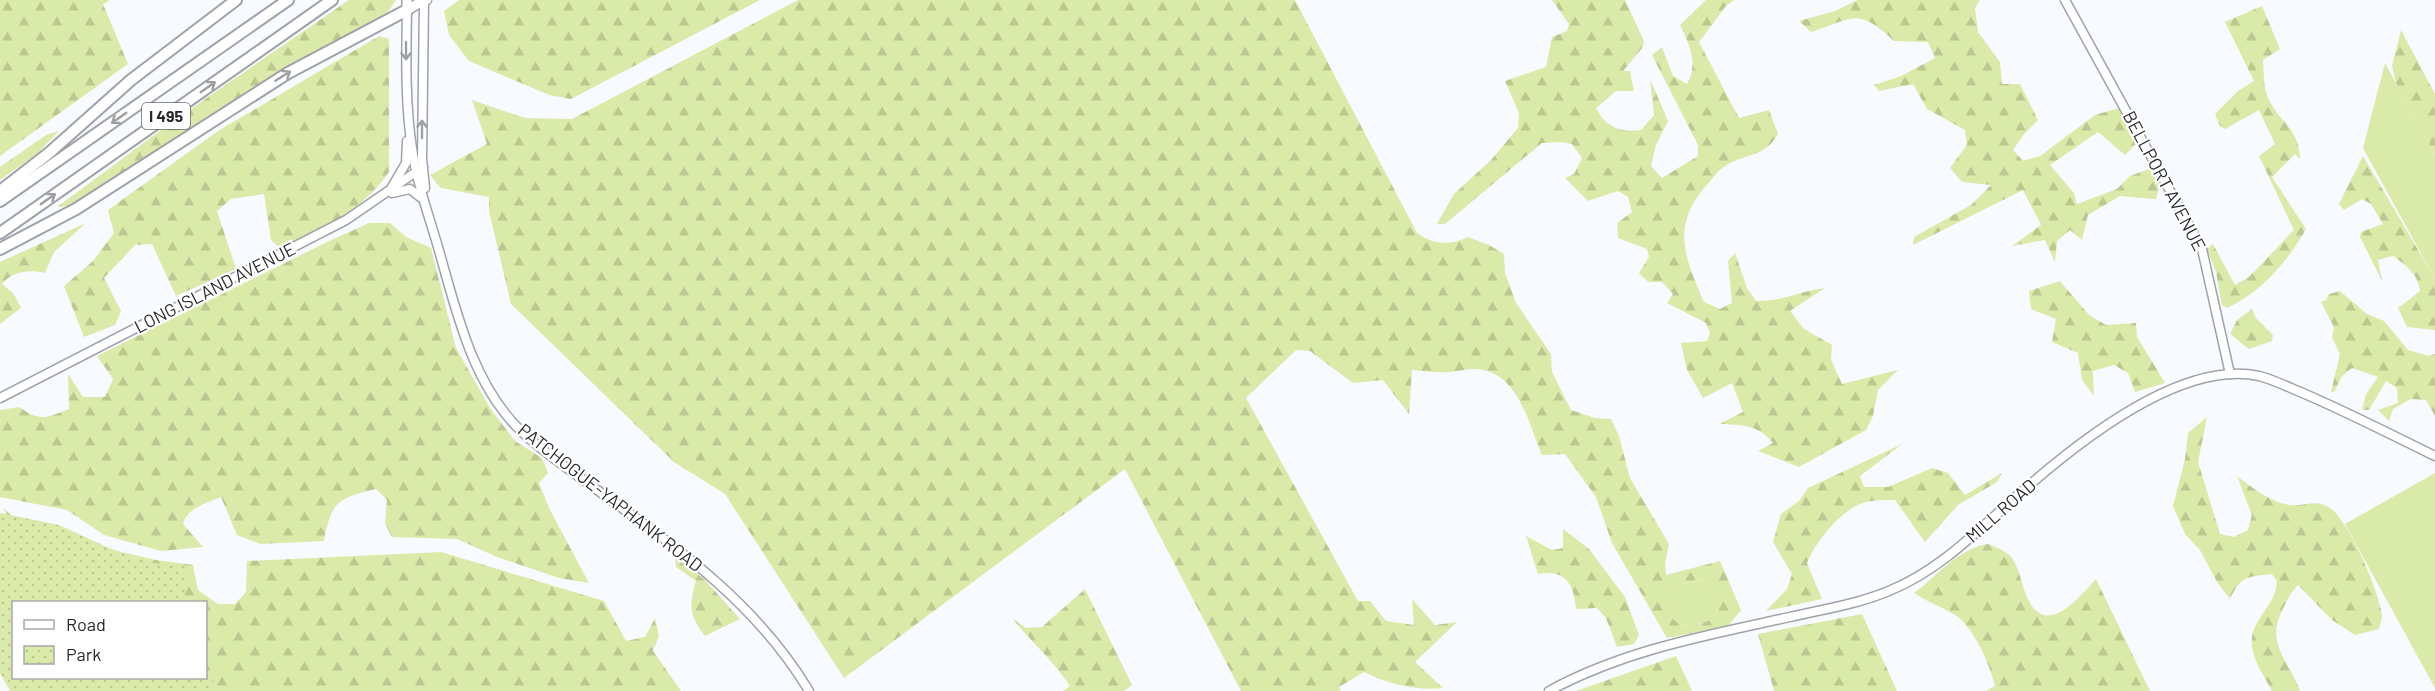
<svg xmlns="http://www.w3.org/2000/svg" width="2435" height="691" font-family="Barlow,sans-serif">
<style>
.green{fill:#daeaa8}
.forest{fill:url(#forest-firs);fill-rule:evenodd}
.park{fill:url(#park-dots)}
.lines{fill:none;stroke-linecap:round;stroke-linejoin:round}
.secondary-casing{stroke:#9fa3a9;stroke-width:11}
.primary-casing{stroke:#9fa3a9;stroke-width:12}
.highway-casing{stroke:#9fa3a9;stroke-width:14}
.secondary{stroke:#fff;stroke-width:8}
.primary{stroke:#fff;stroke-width:9}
.highway{stroke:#fff;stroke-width:10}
.oneway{stroke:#9e9fa0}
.labels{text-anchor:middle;stroke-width:4.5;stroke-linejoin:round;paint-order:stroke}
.shield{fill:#fff;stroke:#68696b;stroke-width:1.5}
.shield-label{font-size:16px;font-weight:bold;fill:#27292b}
.street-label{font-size:18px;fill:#27292b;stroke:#fff}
</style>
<defs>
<pattern id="forest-firs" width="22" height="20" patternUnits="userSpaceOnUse" patternTransform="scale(1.5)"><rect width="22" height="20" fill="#daeaa8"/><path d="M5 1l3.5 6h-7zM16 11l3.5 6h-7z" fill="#bbc991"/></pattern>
<pattern id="park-dots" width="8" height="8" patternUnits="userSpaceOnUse" patternTransform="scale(1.5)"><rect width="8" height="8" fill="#daeaa8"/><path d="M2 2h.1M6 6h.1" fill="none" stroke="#bbc991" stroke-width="1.8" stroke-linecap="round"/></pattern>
</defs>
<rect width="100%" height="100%" fill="#f7fafe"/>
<g class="green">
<path d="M2385,63L2435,155V279L2363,148Z"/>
<path d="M2435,473V688L2345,524Z"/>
<path d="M1707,578L1718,609L1716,618L1688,628C1668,619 1662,610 1667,588Z"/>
</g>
<g class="forest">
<path d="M0,0H110L103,4L128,64L0,156Z"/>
<path d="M349,0H396L388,12L265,83L74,205L57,207L176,119Z"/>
<path d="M459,0H760L571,99L549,95L469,61L449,35L444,11Z"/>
<path d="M798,0H1295L1417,233C1434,245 1450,246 1468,237L1489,245L1504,254L1505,273L1516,303L1551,354L1552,372L1571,410L1595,418L1611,419L1619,436L1630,478L1669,544L1665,564L1666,575L1720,561L1741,610L1728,626L1667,638L1612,543L1596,497L1565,454L1542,455C1528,423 1518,368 1472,369C1464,369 1457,372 1449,372C1437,373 1424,371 1412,370L1409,414L1383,380L1353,383L1310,351L1296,350L1246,398L1358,601H1370L1386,621L1414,625L1412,599L1435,625L1457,622L1415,662L1443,688C1417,691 1388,684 1364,672L1339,687L1341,691H1241L1125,469L844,678L725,494L674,462L511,304L489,211V197L441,188L430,175L487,144L472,100L525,118L572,119ZM1706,578L1718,609L1716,618L1688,628C1668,619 1662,610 1668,588Z"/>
<path d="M1552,0H1625L1644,41L1643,47L1623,71H1630L1634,91H1616L1596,108C1605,127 1621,133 1641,130L1654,115L1650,79L1668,121L1656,145L1651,166L1662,178L1698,156V145L1652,55L1662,47L1673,76L1687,84C1699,63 1689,44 1680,25L1706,0H1734L1726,6L1699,42L1739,118L1769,110L1778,134C1765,158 1744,153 1724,167C1717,171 1711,181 1705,187C1670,227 1686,260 1704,302L1720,309L1732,303L1728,261L1735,253L1747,288L1756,301C1781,302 1800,291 1825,288L1790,311L1804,329L1832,345L1831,360L1842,384L1898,370L1878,390L1873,416L1866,430L1799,467L1758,451L1773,443C1758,424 1742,425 1719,424L1743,412L1732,383L1703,398L1687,370L1681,343L1707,341L1710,333L1706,323L1667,303L1673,294L1662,282H1648L1639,273L1649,257L1647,249L1618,238L1617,223L1632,212L1628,197L1618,191L1588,201L1565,178L1574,174L1582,158L1572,144L1561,142L1542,143L1445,224H1437L1454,194L1491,160L1518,128L1519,113L1505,81L1546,67L1552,37L1567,31L1569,24Z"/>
<path d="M1857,0H1980L1975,8L1978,32L2000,62L2002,84H2020L2038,120L2024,134L2013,150L2023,161L2040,156L2095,115L2119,108L2138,142L2125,155L2098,132L2050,165L2074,193L2077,204L2117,189L2130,176L2149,169L2160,183L2156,199L2120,196L2088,215L2082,240L2070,230L2057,241L2055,262L2045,240L2012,246L2041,225L2023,190L1913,245L1914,237L1971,205L1991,185L1962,182L1950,168L1967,145L1965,130L1927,109L1913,84L1879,91L1874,85L1901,76L1935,58L1928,42L1894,41C1858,7 1854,18 1811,32L1799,21L1835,11Z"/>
<path d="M2262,6L2280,49L2263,60C2264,71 2263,88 2268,98C2280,123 2299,128 2300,159L2295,154L2272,177L2306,229C2287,262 2263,291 2227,308L2222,305L2216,272L2207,249L2213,244L2235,285L2249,277L2294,230L2259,156L2275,144L2259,110L2225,129L2220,126L2215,114L2238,91L2254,81L2225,22Z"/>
<path d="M2401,30L2435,94V155L2396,83L2392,66Z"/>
<path d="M379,36L389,39V172C363,211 320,228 281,249L271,240L264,194L231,199L217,211L236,269L176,296L152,244L135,245L104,278L121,311L115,325L84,337L64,286L93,261L114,233L108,210L218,131Z"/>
<path d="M59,131L38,153L0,180V167L46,135Z"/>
<path d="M2363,156L2435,279V330L2407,327L2398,308L2420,291C2418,274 2407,266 2393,256L2378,260L2382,281L2360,237L2361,232L2383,224L2371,204L2362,199L2344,210L2339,204Z"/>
<path d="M86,223L54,252L45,273C30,269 12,271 2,284L13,293L21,308L0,324V262Z"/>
<path d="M369,223H390L406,237L431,248L456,348L490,408L515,441L542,458L548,473L539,483L549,508L589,583L559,578L497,557L457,539L392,537L385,524L387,500L376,489C338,498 331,502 324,541L261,544L237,535L221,497C207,503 187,508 183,524L203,547L161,551L104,535L67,510L0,497V410L19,407C41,422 46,418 69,409L68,374L83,397H105L113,379L97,356L327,242Z"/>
<path d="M2060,281L2089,315L2106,325L2136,323L2137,337L2165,383L2135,392L2128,373L2114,365L2093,371L2094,396L2082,380L2078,353L2052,342L2056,319L2031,309L2029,291Z"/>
<path d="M2340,291L2367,314L2384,321L2408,350L2429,356L2435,354V416L2426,400L2411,399L2393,409L2389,421L2378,410L2398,403L2397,388L2386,381L2369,410H2362L2366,394L2378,377L2352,368L2342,376L2334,392H2331L2340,354L2332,338L2334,327L2321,302L2326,300L2329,294Z"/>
<path d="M2252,309L2256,318L2273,335L2272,341L2249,349L2230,334L2237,320Z"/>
<path d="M2207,417L2198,462L2220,534L2234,537L2248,530L2252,515L2237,476C2251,487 2272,503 2290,505C2304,507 2315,498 2330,508C2349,521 2380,593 2382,616C2382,620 2380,624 2379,629L2355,635L2332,620L2298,585C2290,593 2286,602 2281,613C2266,645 2290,662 2300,691H2272C2264,676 2249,655 2252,637C2255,617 2276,604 2277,581L2272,574C2248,577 2241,575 2230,599L2217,582L2200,550L2185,534L2173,506L2185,459L2188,433Z"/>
<path d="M1902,444L1860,476L1864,487H1888L1932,468L1948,473L1965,495L2002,473L1997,482L1958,505L1925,542L1895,500C1886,500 1875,500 1866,502C1842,508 1816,541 1807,563L1822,599L1766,611L1787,589L1792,574L1773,542L1781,514L1799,501L1808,488Z"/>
<path d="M2,507L14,517L100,547L156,560L193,565L198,590L218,604H235L246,592L247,561L441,552L604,601L626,641L645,637L655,618L659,636L653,651L681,691H53L206,678V602H19L11,520Z"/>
<path d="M1563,529L1589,549L1625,597L1639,635L1634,644L1617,647L1606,618L1597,608L1576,609C1574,584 1565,569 1538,574L1526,536L1552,550L1563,548Z"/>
<path d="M1988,544C1996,547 2006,551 2012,558C2019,568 2021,581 2025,592C2043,641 2075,602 2096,579L2150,691H1986L1995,686C1990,665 1973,624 1952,613C1939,606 1926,601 1914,593C1937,576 1959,548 1988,544Z"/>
<path d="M675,557L704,579L740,619L705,636C689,615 689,606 696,581L676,567Z"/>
<path d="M1085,589L1132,685L1124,691H1063L1070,686C1054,661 1031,642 1013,619L1026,628L1042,627Z"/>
<path d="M1862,614L1897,691H1774L1758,634Z"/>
<path d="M1676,656L1692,691H1576Z"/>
</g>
<path class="park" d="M0,513L59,525L109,548L152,563L187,566L184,602H14V678H206V668L218,691H10L0,673Z"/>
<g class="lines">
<g class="secondary-casing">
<g id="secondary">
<path d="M2065,0L2202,249L2230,374"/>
<path d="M407,10C406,59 405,107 413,155C418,187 429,216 438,247C456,310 472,384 521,431C546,455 576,474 604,495C682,551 759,607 809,691"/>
<path d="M392,187L406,163L407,141"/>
<path d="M425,188L422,159L424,1L427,0"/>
<path d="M392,193L410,189L420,197"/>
<path d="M0,398L346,220L423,167"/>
<path d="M1549,691C1624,650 1708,635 1790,617C1824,609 1859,604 1891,590C1940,570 1978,530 2017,496C2073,446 2180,359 2259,376C2275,380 2290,388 2305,394C2349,413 2392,435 2435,456"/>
</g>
</g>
<g class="primary-casing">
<path id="primary" d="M407,0V10L424,0"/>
</g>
<g class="highway-casing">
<g id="highway">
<path d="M0,191L49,153L131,80L236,0"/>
<path d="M0,201L288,0"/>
<path d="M0,233L332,0"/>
<path d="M0,249L76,209L288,73L407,10"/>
</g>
</g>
<use href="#secondary" class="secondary"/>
<use href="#primary" class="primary"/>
<use href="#highway" class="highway"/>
</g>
<defs><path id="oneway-shaft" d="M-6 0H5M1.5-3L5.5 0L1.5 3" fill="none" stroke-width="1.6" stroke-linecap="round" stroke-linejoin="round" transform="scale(1.5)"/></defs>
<g class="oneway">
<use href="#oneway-shaft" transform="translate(406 51) rotate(90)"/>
<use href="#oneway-shaft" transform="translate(283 76) rotate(-32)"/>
<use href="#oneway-shaft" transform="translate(208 87) rotate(-35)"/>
<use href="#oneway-shaft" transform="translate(119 118) rotate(145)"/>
<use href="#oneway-shaft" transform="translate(422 129) rotate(-90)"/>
<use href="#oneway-shaft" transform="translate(48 199) rotate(-35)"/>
</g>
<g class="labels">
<rect class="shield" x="142" y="103" width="48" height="26" rx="4.5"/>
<g class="shield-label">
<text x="166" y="122">I 495</text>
</g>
<g class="street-label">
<text transform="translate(2164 181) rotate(62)" y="6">BELLPORT AVENUE</text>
<text transform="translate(215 288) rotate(-27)" y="6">LONG ISLAND AVENUE</text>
<text transform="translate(610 498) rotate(38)" y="6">PATCHOGUE-YAPHANK ROAD</text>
<text transform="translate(2001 511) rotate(-41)" y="6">MILL ROAD</text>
</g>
</g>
<rect x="12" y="601" width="195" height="78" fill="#ffffff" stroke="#a9a9aa" stroke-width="1.5"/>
<rect x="24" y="620" width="30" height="9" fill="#ffffff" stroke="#a9a9aa" stroke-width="1.5"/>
<text x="66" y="631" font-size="18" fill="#27292b">Road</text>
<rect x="24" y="646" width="30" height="18" fill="url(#park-dots)" stroke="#a9a9aa" stroke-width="1.5"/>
<text x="66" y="661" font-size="18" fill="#27292b">Park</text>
</svg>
